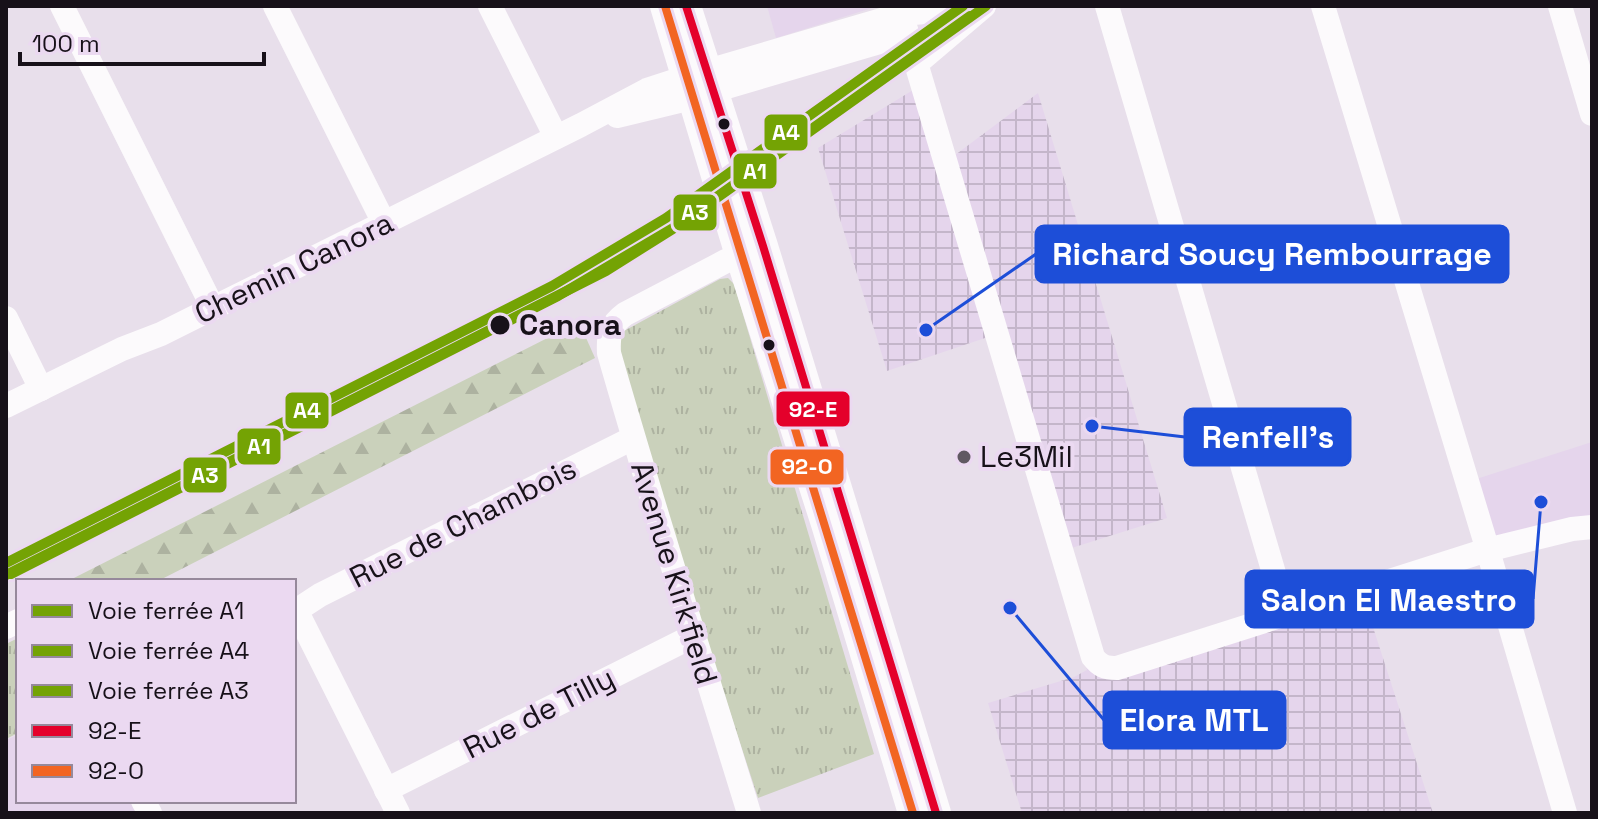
<svg xmlns="http://www.w3.org/2000/svg" width="1598" height="819" font-family="'Space Grotesk',sans-serif">
<style>
.built{fill:#e5d5ec}
.industrial{fill:url(#industrial-grid)}
.grass{fill:url(#grass-tufts)}
.forest{fill:url(#forest-firs)}
.lines{fill:none;stroke-linecap:round;stroke-linejoin:round}
.minor{stroke:#fcfafc;stroke-width:24}
.major{stroke:#fcfafc;stroke-width:30}
.bus-1-casing{stroke:#ebd9f1;stroke-width:14}
.bus-2-casing{stroke:#ebd9f1;stroke-width:14}
.bus-1{stroke:#e4002b;stroke-width:8}
.bus-2{stroke:#f26522;stroke-width:8}
.rail-1-casing{stroke:#ebd9f1;stroke-width:16}
.rail-2-casing{stroke:#ebd9f1;stroke-width:16}
.rail-3-casing{stroke:#ebd9f1;stroke-width:16}
.rail-1{stroke:#74a304;stroke-width:10}
.rail-2{stroke:#74a304;stroke-width:10}
.rail-3{stroke:#74a304;stroke-width:10}
.bus-dot{fill:#171119;stroke:#ebd9f1;stroke-width:3}
.poi-dot{fill:#605962;stroke:#ebd9f1;stroke-width:3}
.labels{text-anchor:middle;stroke-width:8;stroke-linejoin:round;paint-order:stroke}
.street-label{font-size:30px;fill:#171119;stroke:#ebd9f1}
.stop-label{font-size:30px;font-weight:bold;fill:#171119;stroke:#ebd9f1;text-anchor:start}
.poi-label{font-size:30px;fill:#171119;stroke:#ebd9f1;text-anchor:start}
.leader{fill:none;stroke:#1d4ed8;stroke-width:3}
.callout-dot{fill:#1d4ed8;stroke:#ebd9f1;stroke-width:3}
.callout{fill:#1d4ed8;stroke:#1d4ed8;stroke-width:3}
.callout-label{font-size:32px;text-anchor:middle;font-weight:bold;fill:#fff}
.line-badge{stroke:#ebd9f1;stroke-width:3}
.badge-label{font-size:22px;text-anchor:middle;font-weight:bold;fill:#fff}
</style>
<defs>
<pattern id="industrial-grid" width="8" height="8" patternUnits="userSpaceOnUse" patternTransform="scale(2)"><rect width="8" height="8" fill="#e5d5ec"/><path d="M0 4h8M4 0v8" fill="none" stroke="#c4b6ca"/></pattern>
<pattern id="grass-tufts" width="24" height="20" patternUnits="userSpaceOnUse" patternTransform="scale(2)"><rect width="24" height="20" fill="#cad1bb"/><path d="M3 7l-1-3M5 7V3M7 7l1-3M15 17l-1-3M17 17v-4M19 17l1-3" fill="none" stroke="#adb2a0"/></pattern>
<pattern id="forest-firs" width="22" height="20" patternUnits="userSpaceOnUse" patternTransform="scale(2)"><rect width="22" height="20" fill="#cad1bb"/><path d="M5 1l3.5 6h-7zM16 11l3.5 6h-7z" fill="#adb2a0"/></pattern>
</defs>
<rect width="100%" height="100%" fill="#e8dfeb"/>
<g class="built">
<path d="M767,6H872V8L776,38Z"/>
<path d="M1592,442V527L1487,550L1467,482Z"/>
<path d="M18,735V801H141L147,813H6V740Z"/>
</g>
<path class="industrial" d="M918,87L947,161L1038,93L1167,518L1062,551L1100,665L1361,590L1433,813H1022L988,703L1074,677L1087,670L988,337L887,371L818,148Z"/>
<g class="grass">
<path d="M728,278L734,284L874,754L758,798L702,626L619,351L622,332L720,279Z"/>
<path d="M18,638V733L6,739V644Z"/>
</g>
<path class="forest" d="M579,322L595,358L158,581H68Z"/>
<g class="lines">
<g class="minor">
<path d="M62,6L213,308"/>
<path d="M275,6L384,223"/>
<path d="M490,6L556,137"/>
<path d="M899,6L1093,657C1100,666 1105,668 1117,668L1487,550L1572,529L1592,527"/>
<path d="M1107,6L1286,614"/>
<path d="M1323,6L1483,534L1565,813"/>
<path d="M1560,6L1592,114"/>
<path d="M917,63L984,6"/>
<path d="M617,116L679,101L907,34"/>
<path d="M6,318L41,389"/>
<path d="M6,406L122,349L161,334L213,308L581,125L647,90L687,77L902,14L925,12L952,6"/>
<path d="M296,610L398,813"/>
<path d="M294,612L320,595L633,438"/>
<path d="M6,627L18,621"/>
<path d="M386,790L693,636"/>
<path d="M143,801L150,813"/>
<path d="M749,813C702,660 653,507 609,353C608,335 610,325 625,314L726,261L754,250"/>
</g>
<g class="major">
<path d="M665,6L740,255L826,524L913,813"/>
<path d="M686,6L763,246L936,813"/>
</g>
<g class="bus-1-casing">
<path id="bus-1" d="M686,6L763,246L936,813"/>
</g>
<g class="bus-2-casing">
<path id="bus-2" d="M665,6C746,275 832,543 913,813"/>
</g>
<use href="#bus-1" class="bus-1"/>
<use href="#bus-2" class="bus-2"/>
<g class="rail-1-casing">
<path id="rail-1" d="M6,575L606,271L676,227L986,6"/>
</g>
<g class="rail-2-casing">
<path id="rail-2" d="M6,563L552,286L666,218L963,6"/>
</g>
<g class="rail-3-casing">
<path id="rail-3" d="M11,574L558,296L673,228L970,16"/>
</g>
<use href="#rail-1" class="rail-1"/>
<use href="#rail-2" class="rail-2"/>
<use href="#rail-3" class="rail-3"/>
</g>
<g class="bus-dot">
<circle cx="724" cy="124" r="7"/>
<circle cx="500" cy="325" r="11"/>
<circle cx="769" cy="345" r="7"/>
</g>
<circle class="poi-dot" cx="964" cy="457" r="8"/>
<g class="labels">
<g class="street-label">
<text transform="translate(294 268) rotate(-26)" y="10">Chemin Canora</text>
<text transform="translate(463 523) rotate(-27)" y="10">Rue de Chambois</text>
<text transform="translate(674 573) rotate(73)" y="10">Avenue Kirkfield</text>
<text transform="translate(539 713) rotate(-27)" y="10">Rue de Tilly</text>
</g>
<g class="stop-label">
<text x="519" y="335">Canora</text>
</g>
<g class="poi-label">
<text x="980" y="467">Le3Mil</text>
</g>
</g>
<path class="leader" d="M926 330L1036 254M1092 426L1185 437M1541 502L1533 599M1010 608L1104 720"/>
<g class="callout-dot">
<circle cx="926" cy="330" r="8"/>
<circle cx="1092" cy="426" r="8"/>
<circle cx="1541" cy="502" r="8"/>
<circle cx="1010" cy="608" r="8"/>
</g>
<g class="callout">
<rect x="1036" y="226" width="472" height="56" rx="8"/>
<rect x="1185" y="409" width="165" height="56" rx="8"/>
<rect x="1246" y="571" width="287" height="56" rx="8"/>
<rect x="1104" y="692" width="181" height="56" rx="8"/>
</g>
<g class="callout-label">
<text x="1272" y="265">Richard Soucy Rembourrage</text>
<text x="1268" y="448">Renfell's</text>
<text x="1389" y="611">Salon El Maestro</text>
<text x="1194" y="731">Elora MTL</text>
</g>
<g class="line-badge">
<rect x="763" y="113" width="46" height="39" rx="8" fill="#74a304"/>
<rect x="732" y="152" width="46" height="38" rx="8" fill="#74a304"/>
<rect x="672" y="193" width="46" height="39" rx="8" fill="#74a304"/>
<rect x="775" y="390" width="76" height="38" rx="8" fill="#e4002b"/>
<rect x="284" y="391" width="46" height="39" rx="8" fill="#74a304"/>
<rect x="236" y="427" width="46" height="39" rx="8" fill="#74a304"/>
<rect x="769" y="448" width="76" height="38" rx="8" fill="#f26522"/>
<rect x="182" y="456" width="46" height="38" rx="8" fill="#74a304"/>
</g>
<g class="badge-label">
<text x="786" y="140">A4</text>
<text x="755" y="179">A1</text>
<text x="695" y="220">A3</text>
<text x="813" y="417">92-E</text>
<text x="307" y="418">A4</text>
<text x="259" y="454">A1</text>
<text x="807" y="474">92-O</text>
<text x="205" y="483">A3</text>
</g>
<rect width="1598" height="819" fill="none" stroke="#171119" stroke-width="16"/>
<rect x="16" y="579" width="280" height="224" fill="#ebd9f1" stroke="#96899b" stroke-width="2"/>
<rect x="32" y="605" width="40" height="12" fill="#74a304" stroke="#96899b" stroke-width="2"/>
<text x="88" y="619" font-size="24" fill="#171119">Voie ferrée A1</text>
<rect x="32" y="645" width="40" height="12" fill="#74a304" stroke="#96899b" stroke-width="2"/>
<text x="88" y="659" font-size="24" fill="#171119">Voie ferrée A4</text>
<rect x="32" y="685" width="40" height="12" fill="#74a304" stroke="#96899b" stroke-width="2"/>
<text x="88" y="699" font-size="24" fill="#171119">Voie ferrée A3</text>
<rect x="32" y="725" width="40" height="12" fill="#e4002b" stroke="#96899b" stroke-width="2"/>
<text x="88" y="739" font-size="24" fill="#171119">92-E</text>
<rect x="32" y="765" width="40" height="12" fill="#f26522" stroke="#96899b" stroke-width="2"/>
<text x="88" y="779" font-size="24" fill="#171119">92-O</text>
<path d="M20 52v12h244v-12" fill="none" stroke="#171119" stroke-width="4"/>
<text x="32" y="52" font-size="24" fill="#171119" stroke="#ebd9f1" stroke-width="6" paint-order="stroke">100 m</text>
</svg>
